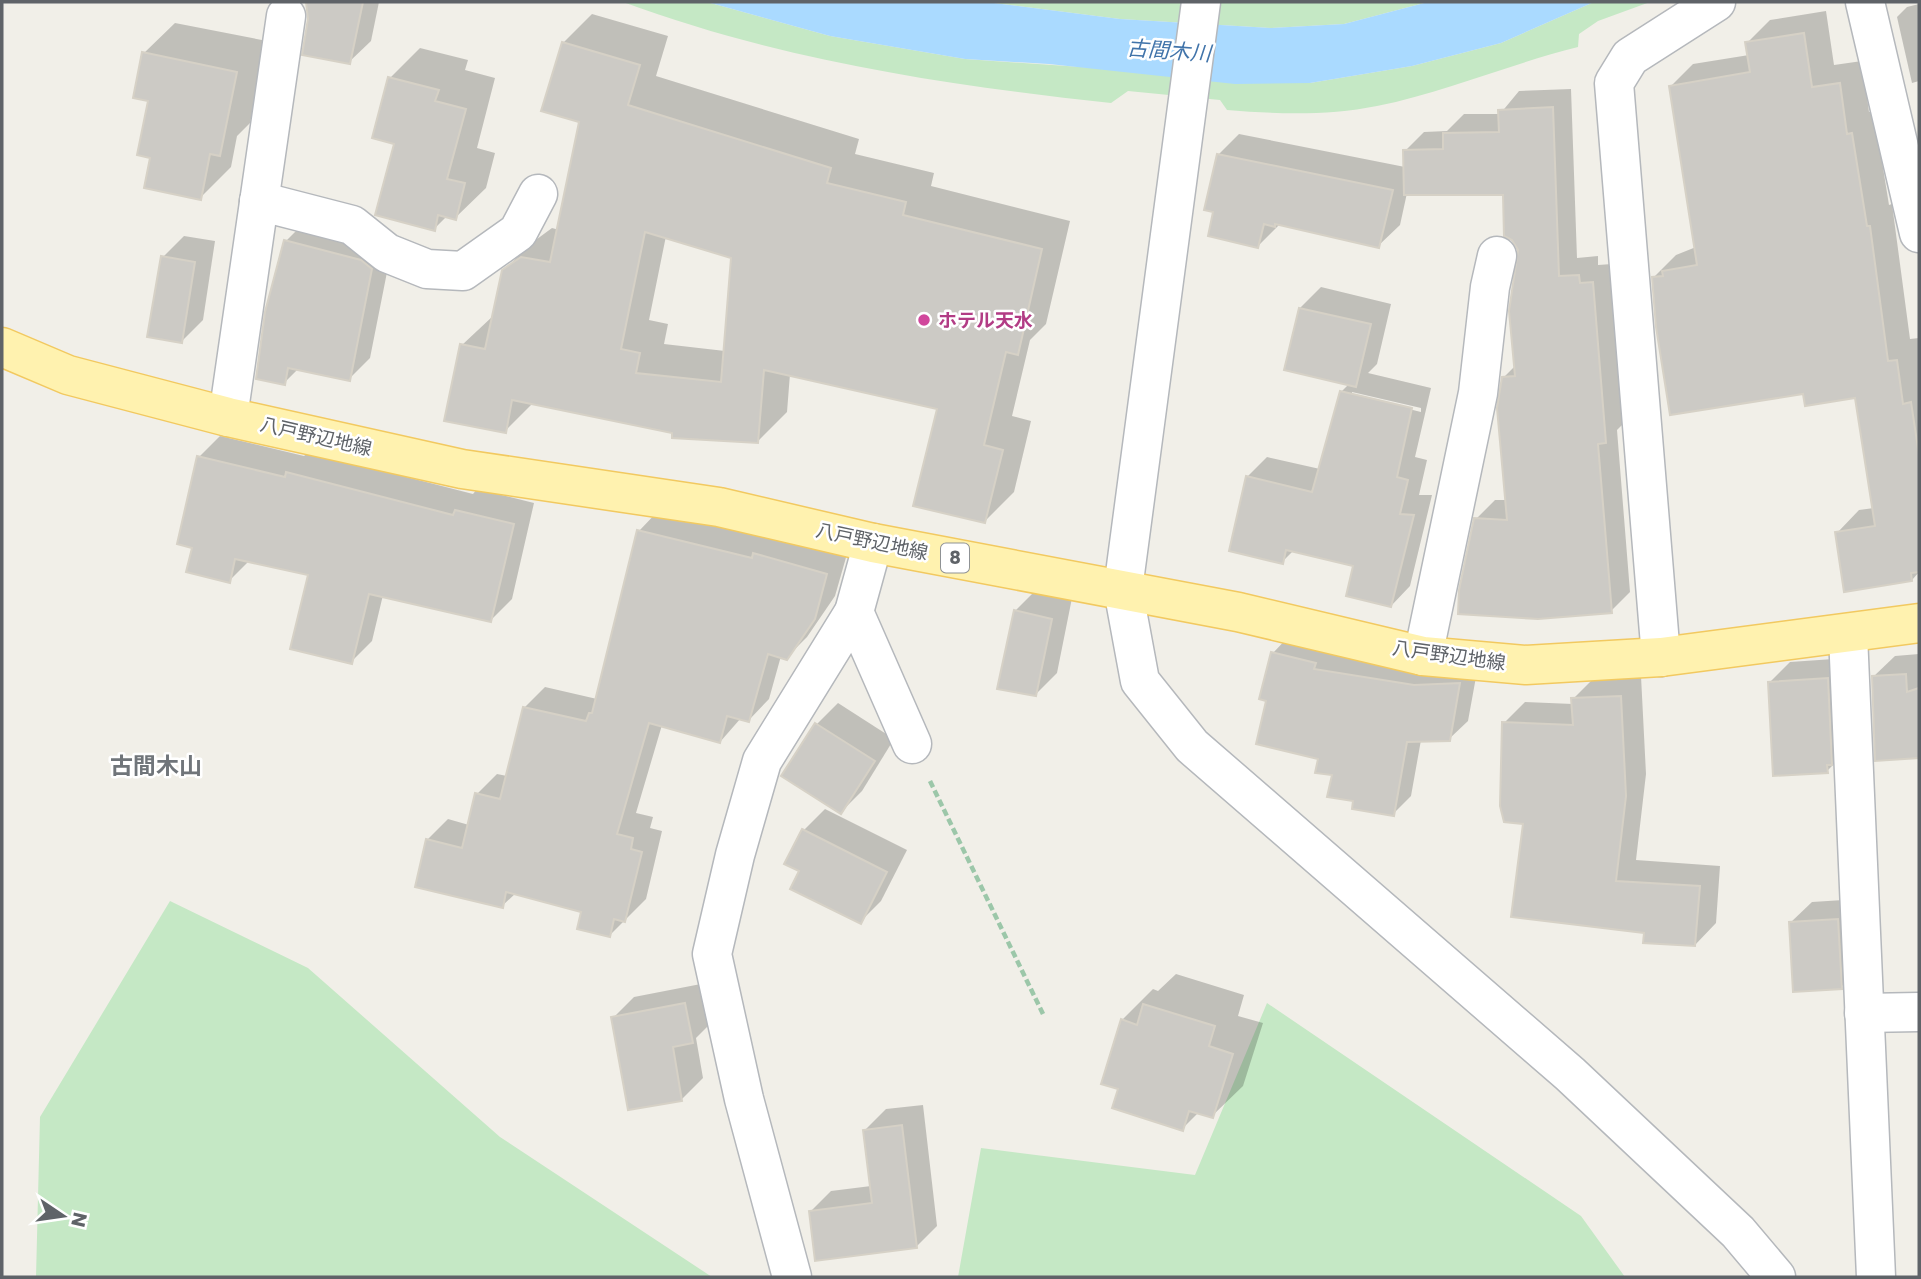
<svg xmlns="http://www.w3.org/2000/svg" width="1921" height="1279" font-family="Poppins,'Noto Sans JP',sans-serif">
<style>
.green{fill:#c5e8c5}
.water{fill:#aadaff}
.shadow{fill:#0003;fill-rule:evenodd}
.building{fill:#cccac5;stroke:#d6d1c6;stroke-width:2;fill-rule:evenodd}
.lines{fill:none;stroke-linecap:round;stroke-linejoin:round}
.minor-casing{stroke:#b5b8bc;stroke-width:41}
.tertiary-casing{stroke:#b5b8bc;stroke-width:41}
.primary-casing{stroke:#f2c960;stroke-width:41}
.path{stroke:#9cc7a9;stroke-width:4.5;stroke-dasharray:7 3.5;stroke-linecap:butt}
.minor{stroke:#fff;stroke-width:38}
.tertiary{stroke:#fff;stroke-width:38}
.primary{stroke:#fff2af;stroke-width:38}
.hotel-dot{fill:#d1479c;stroke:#fff;stroke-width:2.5}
.labels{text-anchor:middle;stroke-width:5;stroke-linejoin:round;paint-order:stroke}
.shield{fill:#fff;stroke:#8f9295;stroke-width:2}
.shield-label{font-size:18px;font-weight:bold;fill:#5f6368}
.hotel-label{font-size:19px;font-weight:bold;fill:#b23c85;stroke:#fff;text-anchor:start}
.street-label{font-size:19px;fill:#5f6368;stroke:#fff}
.water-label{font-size:21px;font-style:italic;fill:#4174aa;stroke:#fff}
.quarter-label{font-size:23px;font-weight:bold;fill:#70757a;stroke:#fff}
</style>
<rect width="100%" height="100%" fill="#f1efe8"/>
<g class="green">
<path d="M623,2H707L830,36L965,59L1310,83L1412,66L1501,43L1594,2H1650L1598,21L1579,34L1578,47C1510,64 1445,92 1377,106C1327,116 1277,114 1227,110L1220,100L1128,91L1111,103C945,85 780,60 623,2Z"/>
<path d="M986,2H1428L1344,24L1271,28L1120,19Z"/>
<path d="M170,901L308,968L500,1137L712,1277H36L40,1117Z"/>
<path d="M1267,1003L1581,1216L1625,1277H958L981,1148L1195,1175Z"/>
</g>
<path class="water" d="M707,2H986L1120,19L1271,28L1344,24L1428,2H1594L1501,43L1412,66L1310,83L1235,84L1049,64L965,59L830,36Z"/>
<g class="shadow">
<path d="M309,2H379L371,41L349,62L304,54Z"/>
<path d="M1919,4V81L1912,83L1897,17L1907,7Z"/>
<path d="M1826,11L1834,65L1862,61L1869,112H1874L1889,205L1892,204L1910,339L1919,338V524L1915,496H1911L1919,547V572L1912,580L1837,533L1859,510L1874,508L1857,396L1804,392L1654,277L1676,255L1696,247L1671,86L1693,64L1749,55L1747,43L1770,20Z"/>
<path d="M592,14L668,36L656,76L859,139L855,154L934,173L931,186L1070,221L1046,324L1030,340L1012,416L1031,421L1014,492L985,521L939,408L790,374L787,412L758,441L674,431L533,403L505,431L462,345L493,316L503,271L533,242L552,228L559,230L581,121L563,43ZM666,236L733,256L725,351L664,344L668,324L649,320Z"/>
<path d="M175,23L267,41L250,123L237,136L231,167L200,198L152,156L150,100L144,53Z"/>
<path d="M420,48L468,60L465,70L495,78L477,148L495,153L486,188L455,218L447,216L434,229L396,143L390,78Z"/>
<path d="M1571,89L1577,258L1598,256V265L1612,264L1625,422L1617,430L1630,592L1611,611L1476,519L1495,500H1507L1503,378L1516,365L1519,248L1506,235L1505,193H1407L1400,225L1378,246L1279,225L1258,246L1215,211L1218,155L1239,134L1405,167V151L1424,132L1447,131L1464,114H1500L1519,91Z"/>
<path d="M307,220L392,247L370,358L349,379L299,368L284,383L286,241Z"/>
<path d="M184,236L215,241L203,320L182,341L163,257Z"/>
<path d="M1321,287L1391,304L1377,364L1368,373L1431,388L1415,457L1427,460L1419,495H1432L1410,586L1391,606L1355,564L1294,550L1282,562L1248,476L1267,457L1320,469L1341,392L1349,384L1300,308ZM1352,392L1421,408V412L1352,395Z"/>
<path d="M220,436L304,456L309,452L473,494L477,489L534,503L512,599L491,620L383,595L372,641L351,662L310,574L250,560L229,581L194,547L199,457Z"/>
<path d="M659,510L847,554L835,596L807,637L786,658L781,656L769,699L749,720L741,718L720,742L662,725L636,813L653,817L650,828L662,831L646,899L610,935L584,910L516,893L502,906L427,840L448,819L469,825L477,794L497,774L507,776L524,708L545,687L597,699L639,531Z"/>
<path d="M1036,590L1072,598L1057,673L1036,694L1015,611Z"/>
<path d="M1291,634L1478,666L1468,721L1449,739L1421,740L1411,796L1393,814L1355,799L1268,700L1273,653Z"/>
<path d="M1919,654V756L1877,760L1873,677L1895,656Z"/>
<path d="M1848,658V750L1827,771L1769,683L1790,662Z"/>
<path d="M1641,676L1646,774L1636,860L1720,866L1716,923L1695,945L1645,931L1525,823L1504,723L1525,702L1573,704V699L1594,678Z"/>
<path d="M838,703L894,739L862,791L841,812L817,724Z"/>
<path d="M825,809L907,850L881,901L860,922L801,870L804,830Z"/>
<path d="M1859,899L1862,966L1841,987L1790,923L1812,902Z"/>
<path d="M1176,974L1244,995L1238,1016L1263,1023L1243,1086L1212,1116L1199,1112L1182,1129L1120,1088L1122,1020L1153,989L1158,991Z"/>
<path d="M706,983L713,1021L696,1038L703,1078L682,1099L613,1018L634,997Z"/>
<path d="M923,1105L937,1226L916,1247L810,1212L831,1191L871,1186L865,1130L886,1109Z"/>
</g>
<g class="building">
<path d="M306,2H363L350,64L302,55L308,19Z"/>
<path d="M1804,33L1812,87L1840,83L1847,134L1852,133L1867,226H1870L1888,361L1897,360L1903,404L1911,402L1919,455V572L1911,573L1912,581L1844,592L1835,532L1875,526L1855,398L1805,406L1803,394L1670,415L1656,327L1652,277L1663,276L1662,271L1697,265L1669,86L1750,72L1745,42Z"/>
<path d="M562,42L640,65L628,105L831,168L827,183L906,202L903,215L1042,249L1018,355L1006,352L984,445L1003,450L985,523L913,506L937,409L764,370L758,443L672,438V433L512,400L506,433L444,421L460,344L485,349L502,270L521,257L550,262L579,122L541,111ZM645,232L731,258L721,382L636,373L640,353L621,349Z"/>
<path d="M142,52L237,72L220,156L210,154L201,200L144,188L150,158L137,155L148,101L133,98Z"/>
<path d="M388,77L439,90L435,101L466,109L447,179L465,183L456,220L438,215L435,231L375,215L394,144L372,138Z"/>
<path d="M1553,107L1559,276L1579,275L1580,283L1593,282L1606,443L1598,444L1612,613L1538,619L1458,614L1459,590L1474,518L1507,520L1497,408L1502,377L1515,376L1509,311L1518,250L1512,240L1504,236L1503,195H1404L1403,150L1443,149V133L1499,132L1498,110Z"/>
<path d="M1217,154L1393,190L1379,248L1275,224V227L1264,224L1258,248L1208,236L1213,212L1204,210Z"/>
<path d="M284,240L361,260L372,269L350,381L288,368L285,385L256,379L265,312Z"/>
<path d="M161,256L195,262L182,343L147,337Z"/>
<path d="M1299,308L1371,324L1356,387L1284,370Z"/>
<path d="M1340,391L1412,408L1397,477L1408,480L1400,514L1414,515L1391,607L1346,596L1353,566L1286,550L1283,564L1229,551L1246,476L1312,492Z"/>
<path d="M197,456L285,477L286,472L453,515L455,510L514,524L491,622L369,594L352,664L290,649L308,575L235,559L230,583L186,572L192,548L177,544Z"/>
<path d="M637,530L752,558L753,553L827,574L815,619L787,660L768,654L749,722L727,716L720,743L649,723L617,834L633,838L631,849L642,852L625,922L614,919L610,937L577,929L581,912L506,892L503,908L415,887L426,839L462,848L475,793L500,799L523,707L586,721L589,713H592Z"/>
<path d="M1014,610L1052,619L1036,696L997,689Z"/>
<path d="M1271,652L1316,663L1314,669L1414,685L1460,683L1450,741L1407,742L1394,816L1352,809L1353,801L1327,797L1332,775L1315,773L1318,759L1256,744L1266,701L1259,699Z"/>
<path d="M1906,674L1907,692L1919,688V758L1875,761L1872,676Z"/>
<path d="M1828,678L1832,765H1827L1828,773L1773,776L1768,682Z"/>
<path d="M1621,696L1626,796L1616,881L1700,886L1695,946L1643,943L1644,933L1511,917L1523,824L1504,822L1500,806L1502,722L1573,725L1571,698Z"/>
<path d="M815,723L875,761L841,814L781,776Z"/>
<path d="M802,829L887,872L861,924L790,889L799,871L784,864Z"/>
<path d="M1838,919L1842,989L1793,992L1789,922Z"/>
<path d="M685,1003L693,1043L673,1047L682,1101L628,1110L611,1017Z"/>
<path d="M1143,1004L1215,1026L1209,1046L1233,1054L1213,1118L1189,1111L1183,1131L1112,1108L1118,1089L1101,1084L1121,1019L1137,1025Z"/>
<path d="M902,1125L917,1248L815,1261L809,1211L872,1203L863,1130Z"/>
</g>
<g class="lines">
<g class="minor-casing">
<g id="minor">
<path d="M259,201L352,225L387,253L427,269L463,271L518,232L538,194"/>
<path d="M228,417L286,16"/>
<path d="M854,612L912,744"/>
<path d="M1848,635L1876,1277"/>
<path d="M1423,656L1478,393L1490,287L1497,256"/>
<path d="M1661,657L1614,83L1630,57L1716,2"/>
<path d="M1864,1013L1919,1012"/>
<path d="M792,1277L744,1099L712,954L735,855L762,761L854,612L873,543"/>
</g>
</g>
<g class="tertiary-casing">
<g id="tertiary">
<path d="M1201,2L1123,589L1140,681L1192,746L1570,1074L1738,1232L1776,1277"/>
<path d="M1865,2L1919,233"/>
</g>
</g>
<g class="primary-casing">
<path id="primary" d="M2,347L68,375L228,417L462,469L719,507L873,543L1238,612L1423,656L1526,665L1661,657L1919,623"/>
</g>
<path class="path" d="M930,781L1043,1014"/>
<use href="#minor" class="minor"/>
<use href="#tertiary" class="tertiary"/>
<use href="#primary" class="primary"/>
</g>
<circle class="hotel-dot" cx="924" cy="320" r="7"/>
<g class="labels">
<rect class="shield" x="941" y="543.5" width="28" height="29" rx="5"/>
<g class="shield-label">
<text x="955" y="564">8</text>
</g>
<g class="hotel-label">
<text x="938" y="327">ホテル天水</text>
</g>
<g class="street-label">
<text transform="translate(316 436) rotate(13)" y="7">八戸野辺地線</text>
<text transform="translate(872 541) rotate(12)" y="7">八戸野辺地線</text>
<text transform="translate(1449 655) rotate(8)" y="7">八戸野辺地線</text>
</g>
<g class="water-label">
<text transform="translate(1169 51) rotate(4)" y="7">古間木川</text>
</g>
<g class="quarter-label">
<text x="156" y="774">古間木山</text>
</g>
</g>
<rect width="1921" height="1279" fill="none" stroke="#5f6368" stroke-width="7"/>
<g transform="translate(63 1216) rotate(103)" stroke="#ffffff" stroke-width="5" paint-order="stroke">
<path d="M0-5L12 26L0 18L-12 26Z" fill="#5f6368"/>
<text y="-10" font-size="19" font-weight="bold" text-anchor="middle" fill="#5f6368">N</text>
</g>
</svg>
